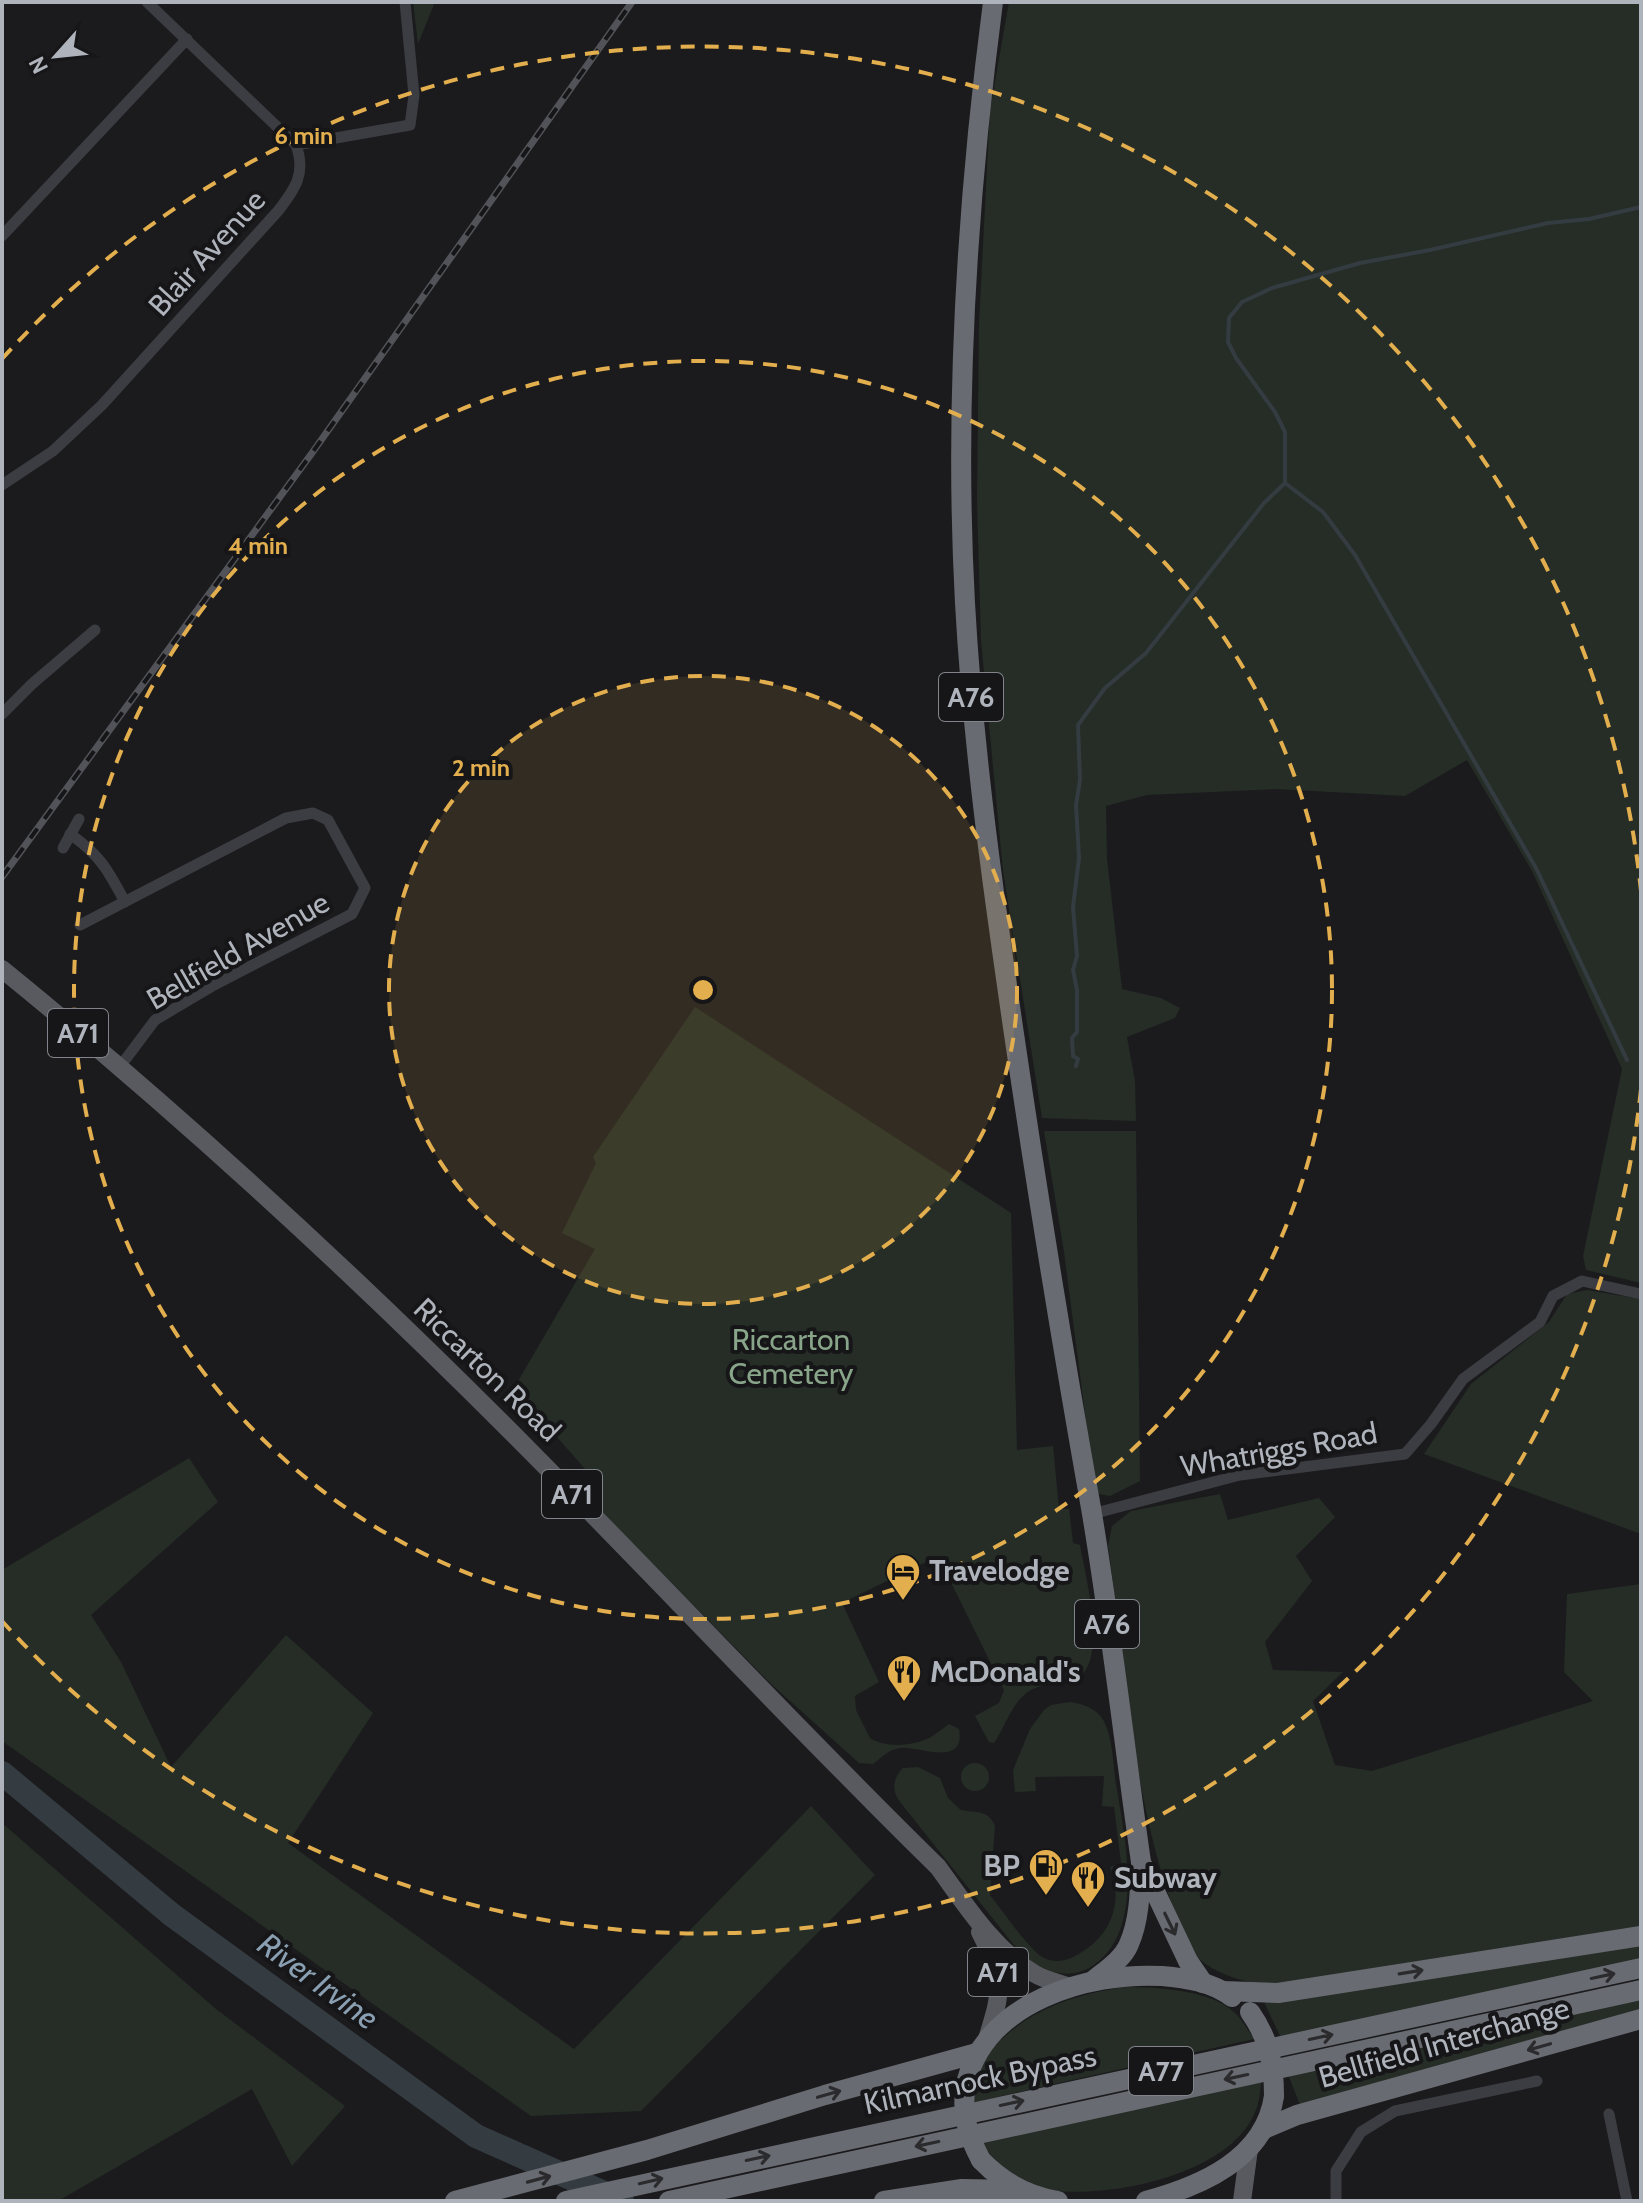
<svg xmlns="http://www.w3.org/2000/svg" width="1643" height="2203" font-family="Cabin,sans-serif">
<style>
.green{fill:#252d26}
.lines{fill:none;stroke-linecap:round;stroke-linejoin:round}
.stream{stroke:#343c42;stroke-width:4}
.river{stroke:#343c42;stroke-width:24}
.street{stroke:#3c3d42;stroke-width:11}
.primary{stroke:#595a60;stroke-width:18}
.highway{stroke:#696b72;stroke-width:20}
.rail-casing{stroke:#525359;stroke-width:7}
.rail{stroke:#161618;stroke-width:4;stroke-dasharray:12;stroke-linecap:butt}
.highway-bridge{stroke:#696b72;stroke-width:20}
.oneway{stroke:#2b2b2e}
.ring{fill:none;stroke:#e3af4e;stroke-width:4;stroke-dasharray:14 10}
.labels{text-anchor:middle;stroke-width:8;stroke-linejoin:round;paint-order:stroke}
.shield{fill:#161618;stroke:#81848a;stroke-width:2}
.shield-label{font-size:28px;font-weight:bold;fill:#afb3bb}
.street-label{font-size:30px;fill:#afb3bb;stroke:#161618}
.park-label{font-size:30px;fill:#88a489;stroke:#161618}
.poi-label{font-size:30px;font-weight:bold;fill:#afb3bb;stroke:#161618;text-anchor:start}
.water-label{font-size:32px;font-style:italic;fill:#8aa0b2;stroke:#161618}
.centre{fill:#e3af4e;stroke:#161618;stroke-width:4}
.ring-label{font-size:24px;text-anchor:middle;font-weight:bold;fill:#e3af4e;stroke:#161618;stroke-width:8;stroke-linejoin:round;paint-order:stroke}
</style>
<rect width="100%" height="100%" fill="#1b1b1d"/>
<g class="green">
<path d="M413,2H435L418,44Z"/>
<path d="M1009,2H1641V1283L1586,1270L1583,1256L1622,1069L1532,871L1467,760L1405,796L1276,789L1147,795L1106,806L1107,859L1122,989L1161,998L1180,1008L1175,1018L1127,1037L1135,1081L1136,1121L1042,1118L1003,871L981,641L977,501L979,323L990,110Z"/>
<path d="M695,1007L1011,1213L1017,1450L1053,1446L1059,1509H1069L1073,1543L1080,1545C1085,1574 1107,1656 1080,1676C1063,1688 1041,1679 1023,1696C1010,1708 1004,1729 994,1743L989,1742L975,1716L999,1703L1004,1690L938,1556L842,1603L879,1682L855,1696L856,1710L870,1738C885,1748 911,1746 927,1739C935,1735 942,1729 949,1724L959,1729C966,1769 917,1745 900,1748C888,1750 882,1757 873,1764L859,1763L770,1683L574,1483L585,1469L514,1388L595,1249L562,1233L596,1163L593,1157Z"/>
<path d="M1044,1131H1136L1140,1481L1110,1496L1099,1494L1094,1482L1064,1252Z"/>
<path d="M1587,1290L1641,1299V1534L1424,1454L1471,1384L1549,1322L1567,1294Z"/>
<path d="M189,1458L218,1502L91,1615L121,1662L171,1767L286,1635L373,1713L288,1843L574,2049L811,1806L875,1875L641,2111L531,2116L2,1741V1570Z"/>
<path d="M1220,1494L1228,1520L1319,1498L1335,1517L1296,1556L1312,1581L1265,1642L1273,1670L1343,1672L1313,1701L1335,1765L1372,1771L1593,1701L1564,1672L1567,1594L1641,1584V1931L1270,1986C1245,1982 1216,1975 1197,1957C1184,1944 1177,1920 1171,1902C1132,1790 1125,1664 1108,1546L1112,1526L1131,1511Z"/>
<path d="M1070,1702C1082,1704 1094,1707 1102,1718C1113,1735 1113,1764 1116,1784C1125,1838 1147,1935 1089,1968C1067,1980 1045,1971 1025,1959L900,1802C891,1790 893,1778 903,1768L918,1767L940,1778L948,1798L961,1810C976,1813 988,1809 995,1826L990,1895C1002,1910 1028,1948 1042,1957C1056,1965 1070,1960 1082,1952C1113,1933 1123,1900 1110,1867L1121,1863L1114,1807L1102,1806L1104,1776L1035,1777L1036,1791L1015,1792L1013,1770L1030,1729L1044,1710L1051,1705Z"/>
<circle cx="975" cy="1777" r="14"/>
<path d="M2,1823L216,2009L345,2106L292,2166L252,2089L58,2201H2Z"/>
<path d="M1641,1945V1960L1281,2038L1264,2002Z"/>
<path d="M1126,1987C1157,1987 1212,1990 1235,2013C1243,2020 1248,2031 1254,2039L971,2103C974,2090 975,2072 981,2061C984,2056 990,2051 994,2047C1029,2009 1076,1994 1126,1987Z"/>
<path d="M1641,1998V2011L1300,2105L1287,2072Z"/>
<path d="M1262,2079C1260,2089 1260,2101 1256,2110C1230,2179 1093,2203 1030,2187C1009,2178 993,2160 981,2141Z"/>
</g>
<g class="lines">
<g class="stream">
<path d="M1627,1060L1536,868L1355,555L1323,512L1285,483V432L1275,412L1236,358L1228,342L1229,318L1242,302L1272,288L1360,263L1430,250L1548,223L1589,219L1641,207"/>
<path d="M1076,1066L1078,1059L1073,1056L1072,1038L1077,1032V990L1073,970L1077,956L1073,907L1079,858L1076,805L1080,780L1078,725L1105,688L1146,653L1264,503L1285,483"/>
</g>
<path class="river" d="M2,1773L172,1915L476,2136L622,2201"/>
<g class="street">
<path d="M296,145L410,125L414,95L405,2"/>
<path d="M2,236L187,39"/>
<path d="M2,485L53,451L102,405L278,211C296,188 306,173 296,145L147,2"/>
<path d="M2,714L32,684L95,630"/>
<path d="M70,834C100,855 108,870 125,902"/>
<path d="M63,848L79,819"/>
<path d="M80,925L286,818L313,813L328,820L365,888L352,914L214,985L155,1020L119,1068"/>
<path d="M1092,1514L1240,1475L1405,1454L1431,1424L1463,1379L1540,1322L1553,1296L1582,1281L1641,1294"/>
<path d="M1609,2114L1627,2201"/>
<path d="M1336,2201V2171L1361,2132L1395,2111L1537,2081"/>
</g>
<g class="primary">
<path d="M2,969C189,1121 367,1286 536,1457C671,1593 801,1733 938,1867C965,1904 994,1950 1035,1974C1045,1980 1059,1983 1070,1987"/>
<path d="M980,1932C1004,1980 1003,1988 987,2039"/>
<path d="M1242,2201L1249,2149"/>
</g>
<g class="highway">
<path d="M993,2C967,201 954,402 965,603C973,748 993,890 1014,1034C1037,1192 1063,1350 1091,1508C1111,1625 1124,1744 1141,1862C1140,1889 1140,1919 1129,1944C1123,1959 1106,1970 1094,1980"/>
<path d="M1143,1866L1188,1961L1203,1983"/>
<path d="M1223,1991L1278,1993L1641,1936"/>
<path d="M966,2083C986,2002 1087,1972 1162,1976C1186,1978 1212,1982 1232,1997"/>
<path d="M1264,2129L1297,2115L1641,2019"/>
<path d="M981,2160C1003,2183 1027,2196 1058,2201"/>
<path d="M455,2201L647,2150L825,2095L977,2053"/>
<path d="M566,2201L1641,1968"/>
<path d="M669,2201L1641,1990"/>
<path d="M884,2201L962,2189L1021,2190"/>
<path d="M1146,2201C1201,2186 1265,2159 1274,2096"/>
</g>
<g class="rail-casing">
<path id="rail" d="M2,877L312,453L632,2"/>
</g>
<use href="#rail" class="rail"/>
<g class="highway-bridge">
<path d="M1250,2012C1269,2039 1274,2064 1274,2096"/>
<path d="M966,2083C961,2112 967,2134 981,2160"/>
</g>
</g>
<defs><path id="oneway-shaft" d="M-6 0H5M1.5-3L5.5 0L1.5 3" fill="none" stroke-width="1.6" stroke-linecap="round" stroke-linejoin="round" transform="scale(2)"/></defs>
<g class="oneway">
<use href="#oneway-shaft" transform="translate(1170 1924) rotate(64)"/>
<use href="#oneway-shaft" transform="translate(1411 1972) rotate(-9)"/>
<use href="#oneway-shaft" transform="translate(1603 1976) rotate(-12)"/>
<use href="#oneway-shaft" transform="translate(1321 2037) rotate(-12)"/>
<use href="#oneway-shaft" transform="translate(1539 2047) rotate(164)"/>
<use href="#oneway-shaft" transform="translate(1236 2077) rotate(168)"/>
<use href="#oneway-shaft" transform="translate(829 2094) rotate(-16)"/>
<use href="#oneway-shaft" transform="translate(1012 2103) rotate(-12)"/>
<use href="#oneway-shaft" transform="translate(927 2144) rotate(168)"/>
<use href="#oneway-shaft" transform="translate(758 2158) rotate(-12)"/>
<use href="#oneway-shaft" transform="translate(539 2179) rotate(-15)"/>
<use href="#oneway-shaft" transform="translate(651 2181) rotate(-13)"/>
</g>
<circle cx="703" cy="990" r="314" fill="#e3af4e" fill-opacity=".12"/>
<g class="ring">
<circle cx="703" cy="990" r="314"/>
<circle cx="703" cy="990" r="629"/>
<path d="M1641 1089A943 943 0 0 1 2 1621M2 359A943 943 0 0 1 1641 891"/>
</g>
<defs>
<g id="hotel-pin" transform="scale(1.8)"><path d="M0 17L-7.5 6A9.5 9.5 0 1 1 7.5 6Z" fill="#e3af4e" stroke="#161618"/><path d="M-6-4.5h1.5V1H6V5H4.5V3h-9V5H-6ZM-4 0a1.8 1.8 0 1 1 3.6 0ZM.5 0V-2.5h3Q6-2.5 6 0Z" fill="#111"/></g>
<g id="restaurant-pin" transform="scale(1.8)"><path d="M0 17L-7.5 6A9.5 9.5 0 1 1 7.5 6Z" fill="#e3af4e" stroke="#161618"/><path d="M-5-6h1v4h1v-4h1v4h1v-4h1v5L-1.5 .5V6h-2V.5L-5-1ZM5-6V6H3V1.5H1.5Q1.5-4 5-6Z" fill="#111"/></g>
<g id="fuel-pin" transform="scale(1.8)"><path d="M0 17L-7.5 6A9.5 9.5 0 1 1 7.5 6Z" fill="#e3af4e" stroke="#161618"/><path d="M-5.5-6h7V0h2V4h1.3V-2.5L3-4.5l.8-.8L6-3V5H2.5V1h-1V6h-7ZM-4.2-4.7v3.2H.2V-4.7Z" fill="#111"/></g>
</defs>
<g fill-rule="evenodd">
<use href="#hotel-pin" x="903" y="1571"/>
<use href="#restaurant-pin" x="904" y="1672"/>
<use href="#fuel-pin" x="1046" y="1866"/>
<use href="#restaurant-pin" x="1088" y="1878"/>
</g>
<g class="labels">
<g class="shield">
<rect x="939" y="673" width="64" height="48" rx="6"/>
<rect x="48" y="1009" width="60" height="48" rx="6"/>
<rect x="542" y="1470" width="60" height="48" rx="6"/>
<rect x="1075" y="1600" width="64" height="48" rx="6"/>
<rect x="968" y="1948" width="60" height="48" rx="6"/>
<rect x="1129" y="2047" width="64" height="48" rx="6"/>
</g>
<g class="shield-label">
<text x="971" y="707">A76</text>
<text x="78" y="1043">A71</text>
<text x="572" y="1504">A71</text>
<text x="1107" y="1634">A76</text>
<text x="998" y="1982">A71</text>
<text x="1161" y="2081">A77</text>
</g>
<g class="street-label">
<text transform="translate(207 253) rotate(-48)" y="10">Blair Avenue</text>
<text transform="translate(238 951) rotate(-30)" y="10">Bellfield Avenue</text>
<text transform="translate(487 1370) rotate(44)" y="10">Riccarton Road</text>
<text transform="translate(1279 1450) rotate(-10)" y="10">Whatriggs Road</text>
<text transform="translate(1444 2043) rotate(-16)" y="10">Bellfield Interchange</text>
<text transform="translate(980 2080) rotate(-12)" y="10">Kilmarnock Bypass</text>
</g>
<g class="park-label">
<text x="791" y="1350">Riccarton<tspan x="791" dy="34">Cemetery</tspan></text>
</g>
<g class="poi-label">
<text x="929" y="1581">Travelodge</text>
<text x="930" y="1682">McDonald's</text>
<text x="1020" y="1876" text-anchor="end">BP</text>
<text x="1114" y="1888">Subway</text>
</g>
<g class="water-label">
<text transform="translate(318 1981) rotate(36)" y="11">River Irvine</text>
</g>
</g>
<circle cx="703" cy="990" r="12" class="centre"/>
<g class="ring-label">
<text x="304" y="144">6 min</text>
<text x="258" y="554">4 min</text>
<text x="481" y="776">2 min</text>
</g>
<rect width="1643" height="2203" fill="none" stroke="#afb3bb" stroke-width="8"/>
<g transform="translate(56 56) rotate(243)" stroke="#161618" stroke-width="6" paint-order="stroke">
<path d="M0-6L14 30L0 20L-14 30Z" fill="#afb3bb"/>
<text y="-12" font-size="22" font-weight="bold" text-anchor="middle" fill="#afb3bb">N</text>
</g>
</svg>
